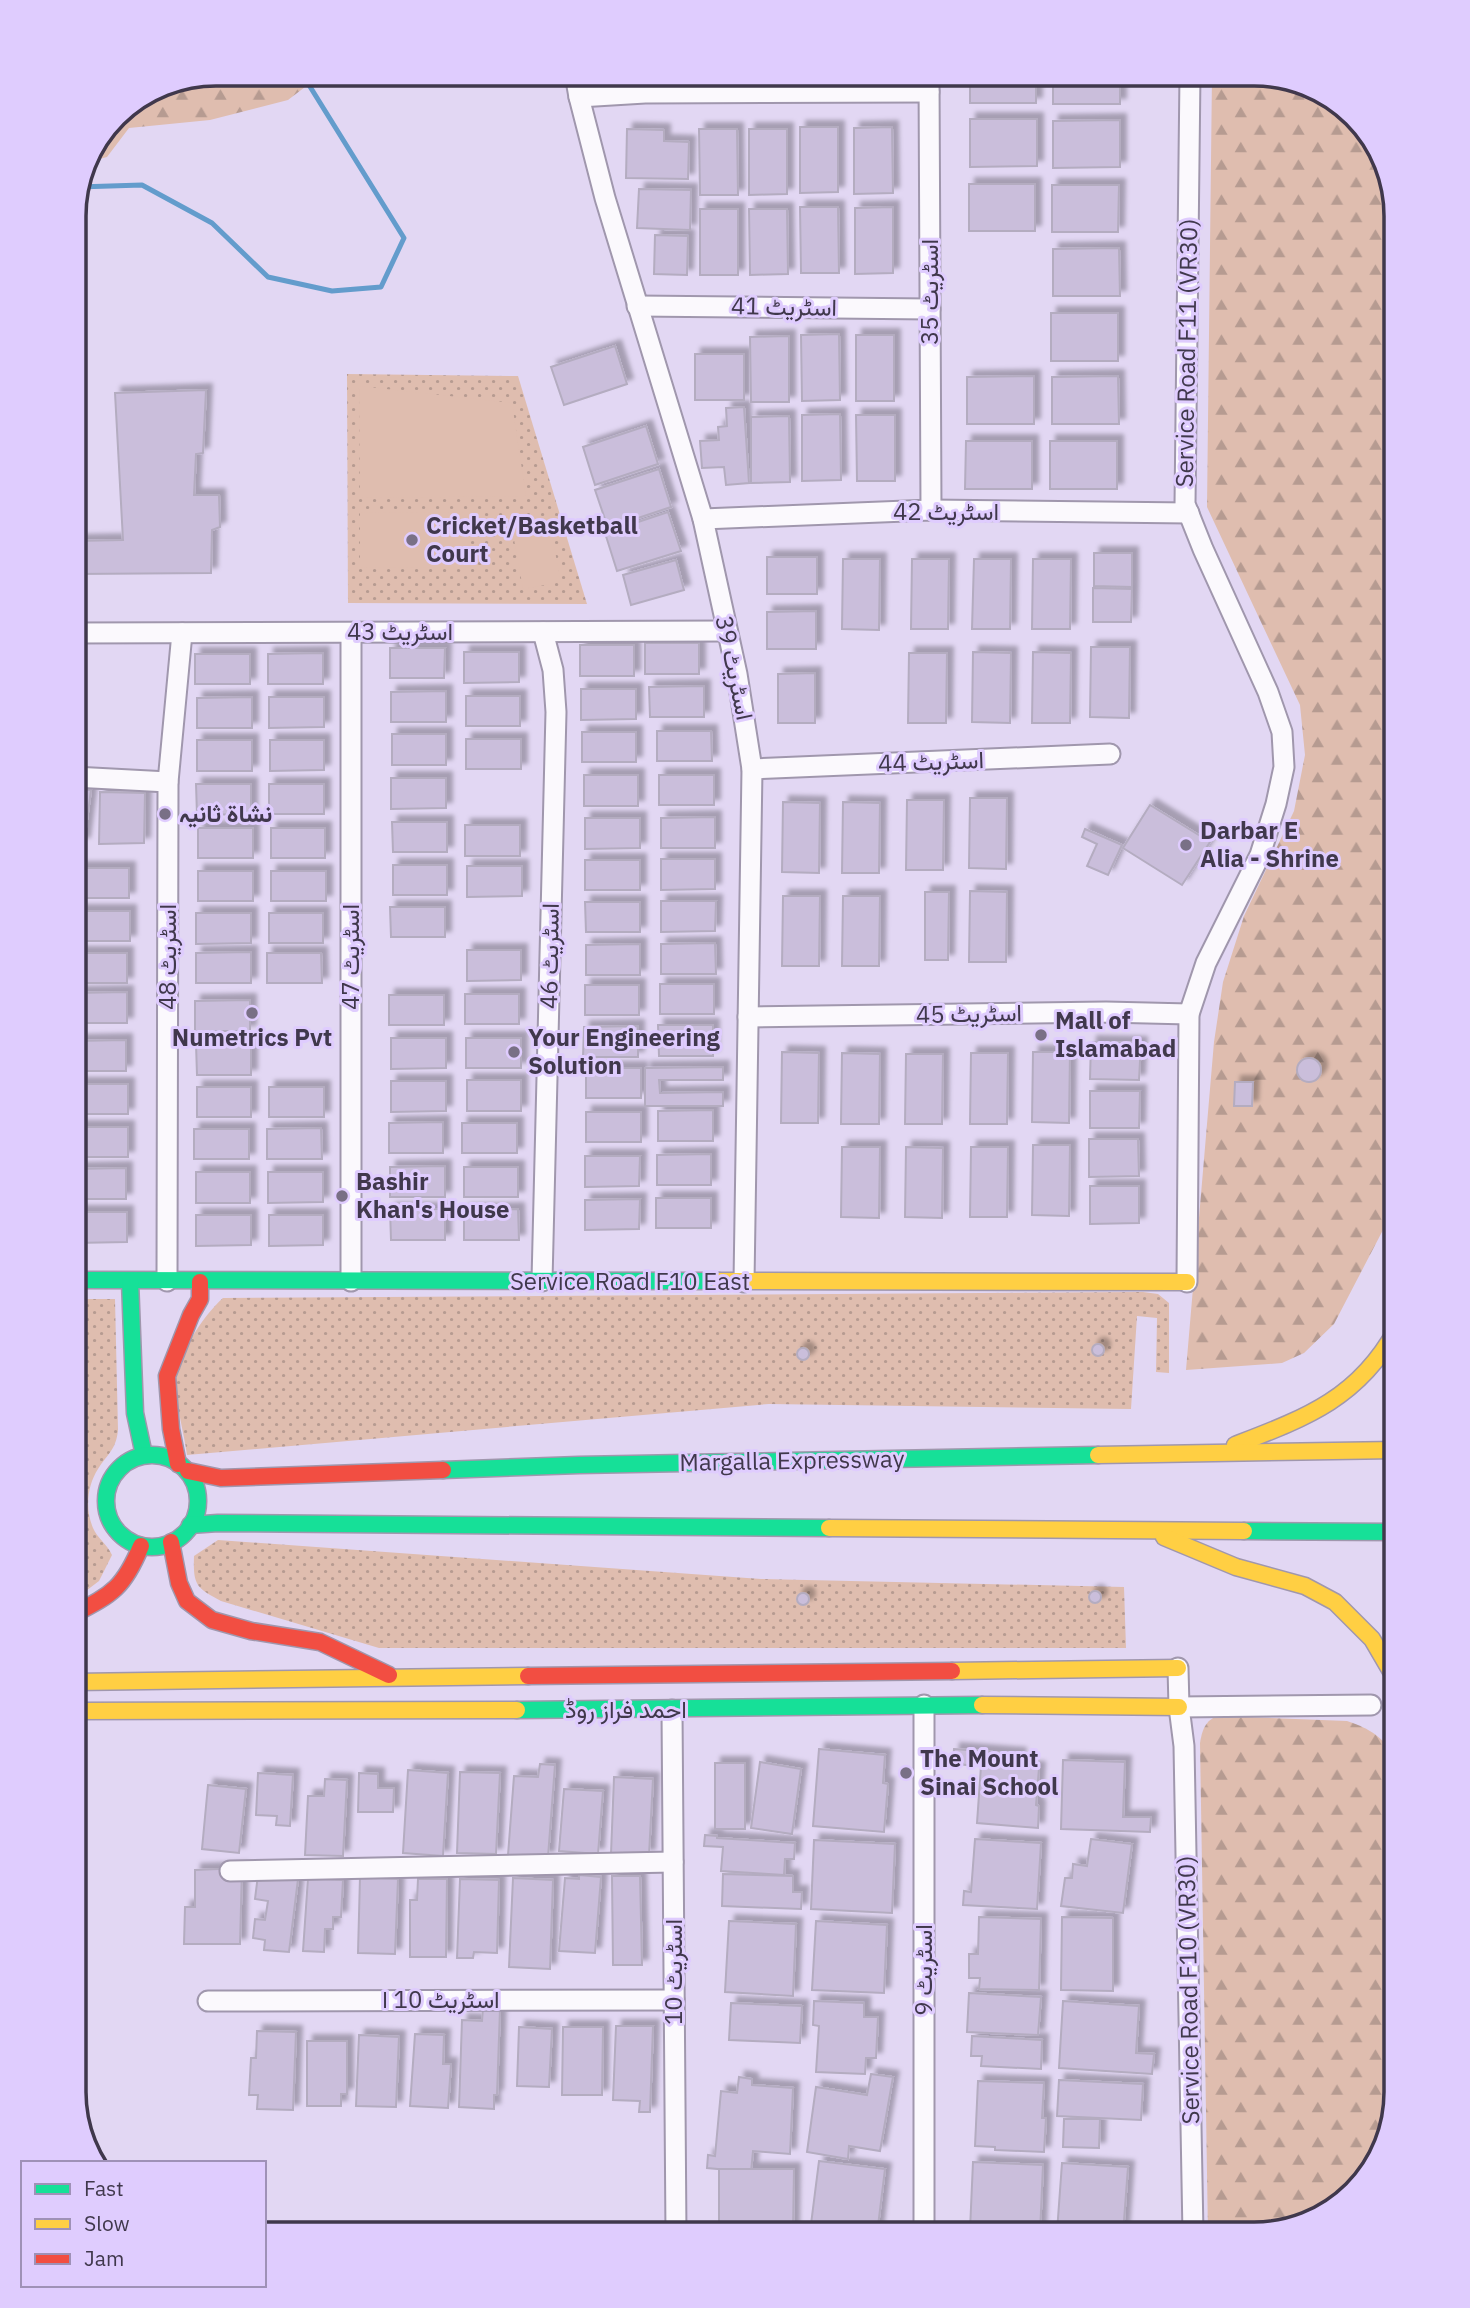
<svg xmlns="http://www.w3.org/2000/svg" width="1470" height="2308" font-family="'IBM Plex Sans',Vazirmatn,sans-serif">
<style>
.grass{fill:url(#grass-dots)}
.forest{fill:url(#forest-firs)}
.pitch{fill:#dfbdaf}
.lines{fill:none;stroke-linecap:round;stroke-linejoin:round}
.stream{stroke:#639ccc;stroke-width:5}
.building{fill:#cabedb;stroke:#b4acc0;stroke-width:2;filter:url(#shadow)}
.street-casing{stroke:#a097ad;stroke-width:23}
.fast-casing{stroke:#a097ad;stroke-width:19}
.slow-casing{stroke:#a097ad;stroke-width:19}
.jam-casing{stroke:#a097ad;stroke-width:19}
.street{stroke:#fbf9fd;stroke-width:19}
.fast{stroke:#16e098;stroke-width:16}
.slow{stroke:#ffcf43;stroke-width:16}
.jam{stroke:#f24e42;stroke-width:16}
.poi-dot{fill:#797086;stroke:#dfccfe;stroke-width:2.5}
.labels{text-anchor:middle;stroke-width:6;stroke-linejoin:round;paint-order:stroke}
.street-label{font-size:24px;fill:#40384c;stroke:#dfccfe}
.poi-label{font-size:24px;font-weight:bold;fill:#40384c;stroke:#dfccfe;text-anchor:start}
.rim{fill:none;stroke:#40384c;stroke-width:3.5}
</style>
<defs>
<pattern id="grass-dots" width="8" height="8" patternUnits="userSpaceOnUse" patternTransform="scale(1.75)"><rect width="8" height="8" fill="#dfbdaf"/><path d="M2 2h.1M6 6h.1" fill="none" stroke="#b69b91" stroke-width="1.8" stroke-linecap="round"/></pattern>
<pattern id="forest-firs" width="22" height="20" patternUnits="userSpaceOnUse" patternTransform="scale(1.75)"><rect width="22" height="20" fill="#dfbdaf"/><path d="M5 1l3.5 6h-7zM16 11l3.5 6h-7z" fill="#b69b91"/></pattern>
<filter id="shadow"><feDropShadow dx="6" dy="-6" stdDeviation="2" flood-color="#0004"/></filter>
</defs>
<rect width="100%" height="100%" fill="#e2d7f3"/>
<g class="grass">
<path d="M347,374L518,376L587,604L348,603Z"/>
<path d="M1143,1292L1158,1294L1169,1303V1373L1156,1372L1157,1318L1137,1316L1131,1409L769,1404L187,1455C184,1432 176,1407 176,1384C176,1356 203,1316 223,1298Z"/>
<path d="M74,1299H115L118,1430C116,1450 108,1453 98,1469C87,1486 85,1509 93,1528C97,1538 108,1545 112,1555L99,1581L74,1600Z"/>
<path d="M218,1540L761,1579L1124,1587L1126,1648H379L221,1601C196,1588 193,1585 194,1556Z"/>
</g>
<g class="forest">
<path d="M216,74H322L288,100L210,120L129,128L107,157L84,163L115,115L162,84Z"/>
<path d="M1212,74H1264L1334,98L1382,152L1396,216V1205L1334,1324L1304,1353L1282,1363L1186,1370L1214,1042L1223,982L1244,916L1294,811L1305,755L1300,705L1207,507Z"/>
<path d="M1218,1716L1347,1721C1371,1729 1382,1737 1396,1757V2093L1373,2171L1318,2220L1254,2234H1208L1200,1743C1202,1731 1205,1720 1218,1716Z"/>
</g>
<g class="pitch">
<path d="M359,386L512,403L526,496L360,498Z"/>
<path d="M464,512V567L360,568V513Z"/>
<path d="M549,521L561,582L523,589L512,528Z"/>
</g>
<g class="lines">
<path class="stream" d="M78,187L142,185L212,223L268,277L332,291L381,287L404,238L309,85L311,74"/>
</g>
<g class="building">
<rect x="970" y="74" width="66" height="29"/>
<rect x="1053" y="74" width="67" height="30"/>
<path d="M970,119H1037V166L970,167Z"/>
<path d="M1120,120V167L1053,168V121Z"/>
<path d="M800,127H838V192L800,193Z"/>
<path d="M892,127L893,193L854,194V128Z"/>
<path d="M627,129L664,130V141L689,142L688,179L626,178Z"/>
<path d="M699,129H737L738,195H700Z"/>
<path d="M749,129H787V194L749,195Z"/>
<rect x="969" y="184" width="66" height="47"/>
<path d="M1052,185H1119L1118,232H1052Z"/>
<path d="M639,189L691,190L690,230L637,228Z"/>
<path d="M800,207H838L839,273H801Z"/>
<path d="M893,207V273L855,274V208Z"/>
<rect x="700" y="209" width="38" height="66"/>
<path d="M749,209H787L788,274L750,275Z"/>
<path d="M655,235L688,236L687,275L654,274Z"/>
<path d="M1119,248L1120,296H1053V249Z"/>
<rect x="1051" y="313" width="67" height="48"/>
<path d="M839,334L840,400L802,401L801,335Z"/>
<rect x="856" y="335" width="38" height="66"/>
<path d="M789,336V402H751L750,337Z"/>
<path d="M615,346L627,384L564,405L551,367Z"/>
<rect x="695" y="354" width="49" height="46"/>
<path d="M1034,376V424H967V377Z"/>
<path d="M1118,376L1119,424H1052V377Z"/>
<path d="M206,390L203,453L196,454L194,495H219L220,527L212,530L211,573L74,574V541L123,540L115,393Z"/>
<path d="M744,407L749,483L726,485L724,467L702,468L700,441L719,440L718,427L727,426L726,408Z"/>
<path d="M840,414L841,480L802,481V415Z"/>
<path d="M856,415H895V481H857Z"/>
<path d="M789,416L790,482L751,483V417Z"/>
<path d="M646,426L658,464L595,485L583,447Z"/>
<path d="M966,441H1032V489H965Z"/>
<rect x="1050" y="441" width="67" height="48"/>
<path d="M659,469L671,507L608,528L595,490Z"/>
<path d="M668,512L681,551L617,571L605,533Z"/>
<path d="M1094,553H1132V587L1094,586Z"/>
<rect x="767" y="557" width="50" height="37"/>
<path d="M843,559H880L879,630L842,629Z"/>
<path d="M912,559H949L948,629H911Z"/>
<path d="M974,559H1011L1010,629H972Z"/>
<path d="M1033,559H1071L1070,629H1032Z"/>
<path d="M676,560L684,590L631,605L623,575Z"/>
<path d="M1093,588L1132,589L1131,622H1093Z"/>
<path d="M816,611V649H767V612Z"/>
<rect x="645" y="643" width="54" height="31"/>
<rect x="580" y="645" width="54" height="31"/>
<path d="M1091,647H1130L1129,718L1090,717Z"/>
<path d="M390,648H445L444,678H390Z"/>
<path d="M464,652H519V682L464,683Z"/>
<path d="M973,652L1011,653L1010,723L972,722Z"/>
<path d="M1033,652L1071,653L1070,723H1032Z"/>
<path d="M323,653V684H268V654Z"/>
<path d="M909,653H947L946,723H908Z"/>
<rect x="195" y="654" width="55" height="30"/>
<path d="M815,673V723H778V674Z"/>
<path d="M704,686V717H650L649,687Z"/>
<path d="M581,689H636V719L581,720Z"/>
<path d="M446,691V722H391V692Z"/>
<rect x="466" y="696" width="54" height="30"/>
<path d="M252,697V728H197V698Z"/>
<path d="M269,697H324V727L269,728Z"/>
<path d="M657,731H711L712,761H657Z"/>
<rect x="582" y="732" width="54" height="30"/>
<rect x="392" y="734" width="54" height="31"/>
<rect x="466" y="739" width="55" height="30"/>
<rect x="197" y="740" width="55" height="31"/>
<path d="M270,740H324V770L270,771Z"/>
<rect x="584" y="775" width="54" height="31"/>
<rect x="659" y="775" width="55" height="30"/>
<path d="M391,778H446V808L391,809Z"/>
<path d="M196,784H251V814L197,815Z"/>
<rect x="269" y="784" width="55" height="30"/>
<path d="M74,789L91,790L84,843H74Z"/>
<path d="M100,792L145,793L144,843L99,844Z"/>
<path d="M970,798H1007L1006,869L969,868Z"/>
<path d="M907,800H944L943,870H906Z"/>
<path d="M783,802L820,803L819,873L782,872Z"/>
<path d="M843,802L880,803L879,873H842Z"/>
<path d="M1150,805L1210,842L1182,885L1123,848Z"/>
<path d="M715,817V848H661V818Z"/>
<path d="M585,818H640V848L585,849Z"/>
<path d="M392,822H447V852H393Z"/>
<rect x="465" y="825" width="55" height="31"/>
<rect x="198" y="828" width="55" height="30"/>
<rect x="271" y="828" width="54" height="30"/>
<path d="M1085,829L1122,845L1108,875L1087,866L1097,844L1082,837Z"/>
<path d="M661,859H715V889L661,890Z"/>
<rect x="585" y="860" width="55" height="30"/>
<rect x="393" y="865" width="54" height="30"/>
<path d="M467,866H522V896L467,897Z"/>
<rect x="75" y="868" width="54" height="30"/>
<rect x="198" y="871" width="55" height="30"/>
<rect x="271" y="871" width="55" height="30"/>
<path d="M970,891L1007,892L1006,962H969Z"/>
<path d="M925,892H949L948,960H925Z"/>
<path d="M783,896H820L819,966H782Z"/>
<path d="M843,896H880L879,966H842Z"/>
<path d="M661,901H716L715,931L661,932Z"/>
<path d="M585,902H640V932H586Z"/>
<path d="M390,907H445V937H391Z"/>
<rect x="75" y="911" width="55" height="30"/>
<path d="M196,913H251V943L196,944Z"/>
<rect x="269" y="913" width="54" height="30"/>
<path d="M715,943L716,974H661V944Z"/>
<path d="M640,944V975H586V945Z"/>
<path d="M467,950H521V980L467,981Z"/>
<path d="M251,952V983H196V953Z"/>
<rect x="74" y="953" width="53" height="30"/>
<path d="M267,953H321L322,983H267Z"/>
<rect x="660" y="984" width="54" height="30"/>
<rect x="585" y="985" width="54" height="30"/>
<path d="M127,992V1023H74V993Z"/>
<rect x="465" y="994" width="54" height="30"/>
<rect x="389" y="995" width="55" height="30"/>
<path d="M250,1000V1031H195V1001Z"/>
<path d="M658,1025H713V1056H659Z"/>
<path d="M638,1026V1057H583L584,1027Z"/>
<path d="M391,1038H446V1068L391,1069Z"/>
<rect x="466" y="1038" width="55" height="30"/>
<path d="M126,1040V1071H74V1041Z"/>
<path d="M1091,1042L1141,1043L1139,1080L1090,1079Z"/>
<path d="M196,1044H251V1075H197Z"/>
<path d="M782,1052L819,1053L818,1123H781Z"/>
<path d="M1033,1052H1070L1069,1123L1032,1122Z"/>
<path d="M842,1053L880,1054L879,1124H841Z"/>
<path d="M971,1053H1008L1007,1124H970Z"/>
<path d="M906,1054H943L942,1124H905Z"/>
<circle cx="1309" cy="1070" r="12"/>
<path d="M723,1067V1080H659L660,1093L723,1092V1106H645V1068Z"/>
<rect x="586" y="1068" width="55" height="30"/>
<rect x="467" y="1080" width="54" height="31"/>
<path d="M391,1081H446V1111L391,1112Z"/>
<path d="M1235,1082H1253L1252,1106H1234Z"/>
<rect x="74" y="1084" width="54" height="30"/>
<rect x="197" y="1087" width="54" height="30"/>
<rect x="269" y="1087" width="55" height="30"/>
<path d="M1090,1091H1140L1139,1128H1090Z"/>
<path d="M713,1110V1141H658V1111Z"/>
<rect x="586" y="1112" width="55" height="30"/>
<path d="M443,1122V1153H389V1123Z"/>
<rect x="462" y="1123" width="55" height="30"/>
<rect x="74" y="1127" width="54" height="30"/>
<path d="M321,1128L322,1159H267V1129Z"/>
<rect x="194" y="1129" width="55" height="30"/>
<path d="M1089,1139H1138L1139,1176L1089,1177Z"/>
<path d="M1033,1145H1070L1069,1216L1032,1215Z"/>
<path d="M842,1147H880L879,1218L841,1217Z"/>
<path d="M906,1147L943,1148L942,1218L905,1217Z"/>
<path d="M971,1147H1008L1007,1217H970Z"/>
<path d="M711,1154V1185H657V1155Z"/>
<path d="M585,1156H640L639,1186L585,1187Z"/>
<path d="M445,1166V1197H390V1167Z"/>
<rect x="464" y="1167" width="54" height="30"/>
<path d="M126,1168V1199H74V1169Z"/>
<rect x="196" y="1172" width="54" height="31"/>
<path d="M268,1172H323V1202L268,1203Z"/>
<path d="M1090,1186H1139V1223L1090,1224Z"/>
<rect x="656" y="1198" width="55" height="30"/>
<path d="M640,1199L639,1229L585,1230V1200Z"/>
<path d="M390,1209H445V1240H391Z"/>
<path d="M518,1209L519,1240H464V1210Z"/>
<path d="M74,1212H127V1242L74,1243Z"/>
<path d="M196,1215H251V1245L196,1246Z"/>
<path d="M269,1215H323V1245L269,1246Z"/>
<circle cx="1098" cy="1350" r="6"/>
<circle cx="803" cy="1354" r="6"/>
<circle cx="1095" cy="1597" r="6"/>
<circle cx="803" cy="1599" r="6"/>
<path d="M819,1749L885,1755L883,1783L888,1784L884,1832L813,1826Z"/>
<path d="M954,1749L1020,1754L1018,1767L1039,1768L1036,1805L1039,1806L1038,1828L977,1823L981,1766L953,1764Z"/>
<path d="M1063,1760L1125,1762L1123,1817H1151L1150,1832L1061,1829Z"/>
<path d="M760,1762L801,1769L792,1834L751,1828Z"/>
<rect x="715" y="1763" width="30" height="66"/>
<path d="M540,1764L555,1765L548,1857L508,1855L514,1776L538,1777Z"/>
<path d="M408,1770L448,1773L443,1856L403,1853Z"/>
<path d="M460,1772L500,1773L496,1854L457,1853Z"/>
<path d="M258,1773L293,1775L290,1826L276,1825L277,1816L256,1815Z"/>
<path d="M359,1773L378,1774V1788H394L393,1812H358Z"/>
<path d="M614,1777L653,1779L649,1855L611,1854Z"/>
<path d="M325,1779L347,1780L343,1856L305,1855L308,1796H324Z"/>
<path d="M208,1785L246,1789L239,1853L202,1849Z"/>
<path d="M564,1789L603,1791L598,1854L559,1851Z"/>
<path d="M705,1835L717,1836V1838L795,1843L794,1859H785L784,1875L721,1871L723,1847L704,1846Z"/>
<path d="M975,1839L1041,1843L1037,1909L963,1905L964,1891L971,1892Z"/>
<path d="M1091,1839L1132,1844L1123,1913L1061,1906L1065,1878H1072L1073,1864L1087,1866Z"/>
<path d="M814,1840L895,1844L892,1913L811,1909Z"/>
<path d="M242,1868L240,1944H184L185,1907H195V1870Z"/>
<path d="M723,1874L793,1876V1892H802L801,1909L722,1906Z"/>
<path d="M258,1875L298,1879L289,1952L264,1950L265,1940L253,1938L255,1919L265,1920L268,1901L255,1899Z"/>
<path d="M579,1875L601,1877L595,1953L559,1951L565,1878L579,1879Z"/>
<path d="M612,1876H640L642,1965H613Z"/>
<path d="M360,1877L398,1879L395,1954L358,1953Z"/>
<path d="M308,1878L343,1880L341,1917H333V1929H325L324,1952L303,1951Z"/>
<path d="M513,1878L553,1880L550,1969L509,1967Z"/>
<path d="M418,1879H447L446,1957H410V1900H417Z"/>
<path d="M460,1879L499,1880L497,1953L474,1952L473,1958H457Z"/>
<path d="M979,1917L1041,1919L1039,1990L979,1989L980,1978H969V1954H978Z"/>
<path d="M1062,1917L1113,1918V1991L1061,1990Z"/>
<path d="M729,1921L796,1924L793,1996L725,1992Z"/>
<path d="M816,1921L887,1925L884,1993L812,1990Z"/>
<path d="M969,1993L1041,1997L1038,2035L967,2032Z"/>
<path d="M814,2001L864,2003V2017H878L876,2058H866L865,2074L816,2072L819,2026L813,2025Z"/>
<path d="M1063,2001L1139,2006L1136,2053L1154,2054L1152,2074L1059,2068Z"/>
<path d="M731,2003L802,2006L800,2043L729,2040Z"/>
<path d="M483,2008L500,2009L497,2095H494V2109L459,2107L462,2020L482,2021Z"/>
<path d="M616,2026H653L650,2112H639L640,2101L613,2100Z"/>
<path d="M519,2027L552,2029L549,2087L517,2086Z"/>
<path d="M563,2027H603L602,2095H562Z"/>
<path d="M257,2031L296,2032L293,2110L257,2109L258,2095H249L251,2058H256Z"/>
<path d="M415,2034L444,2035L443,2064H451L448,2108L410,2106Z"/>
<path d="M359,2035L399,2037L396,2107L356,2106Z"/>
<path d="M972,2036L1042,2040L1041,2069L981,2066L982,2056H971Z"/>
<path d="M307,2041H347V2094H341V2106H307Z"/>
<path d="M871,2074L893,2077L880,2151L849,2146L848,2159L807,2152L816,2087L867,2095Z"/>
<path d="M739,2077L752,2079V2085L793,2088L790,2154L753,2151L751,2172L707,2168L708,2155L715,2156L721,2091L737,2093Z"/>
<path d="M1059,2080L1143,2084L1141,2120L1057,2116Z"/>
<path d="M978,2081L1044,2083L1042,2118H1046L1044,2152L995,2150V2147L975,2146Z"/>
<path d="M1064,2119H1100L1099,2148L1063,2147Z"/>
<path d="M819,2161L885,2169L877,2234H833L810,2232Z"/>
<path d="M973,2162L1043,2165L1040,2233L970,2230Z"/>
<path d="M1062,2163L1128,2167L1123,2234L1057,2232Z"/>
<path d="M719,2169H794L793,2231H719Z"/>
</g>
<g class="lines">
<g class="street-casing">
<g id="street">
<path d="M575,74L579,97L605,198L703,519L737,674L752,769L744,1282"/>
<path d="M929,74L931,510"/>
<path d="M579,97L645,93L929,92"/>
<path d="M637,306L930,309"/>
<path d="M703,519L931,510L1189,513"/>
<path d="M74,633L727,631"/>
<path d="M351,633V1281"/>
<path d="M752,769L1110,754"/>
<path d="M74,777L168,782"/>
<path d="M748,1017L1106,1012L1189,1014"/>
<path d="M167,1281L168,782L182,633"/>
<path d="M542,1281L556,712L553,670L543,632"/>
<path d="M1187,1282L1189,1014L1206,963L1260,855L1276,804L1284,767L1282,732L1268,692L1203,549L1185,504L1190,74"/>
<path d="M1178,1668L1179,1707L1184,1746L1193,2234"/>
<path d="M924,1705V2234"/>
<path d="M1179,1707L1371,1705"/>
<path d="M672,1710L676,2234"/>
<path d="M230,1871L673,1862"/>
<path d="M208,2001L674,2000"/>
</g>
</g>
<g class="fast-casing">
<g id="fast">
<path d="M74,1280L719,1281"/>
<path d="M130,1281L135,1413L144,1455"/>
<circle cx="152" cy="1501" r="46"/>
<path d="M443,1470L579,1465L1098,1455"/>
<path d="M190,1525L218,1523L829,1528"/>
<path d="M1244,1531L1396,1532"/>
<path d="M517,1710L982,1705"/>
</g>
</g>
<g class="slow-casing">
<g id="slow">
<path d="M719,1281L1187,1282"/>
<path d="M1235,1445C1305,1418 1358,1399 1396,1330"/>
<path d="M1098,1455L1396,1450"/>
<path d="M829,1528L1244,1531"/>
<path d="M1164,1537L1236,1567L1305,1586L1335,1602L1372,1639L1396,1680"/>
<path d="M952,1671L1178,1668"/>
<path d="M74,1682L528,1676"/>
<path d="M982,1705L1179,1707"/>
<path d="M74,1711L517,1710"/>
</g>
</g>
<g class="jam-casing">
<g id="jam">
<path d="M178,1464L171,1429L167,1376L191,1315L200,1299V1282"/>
<path d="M188,1471L221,1478L443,1470"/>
<path d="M171,1542L179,1583L187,1601L212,1620L251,1631L320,1642L389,1675"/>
<path d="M74,1614C113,1594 124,1587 141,1546"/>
<path d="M528,1676L952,1671"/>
</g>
</g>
<use href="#street" class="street"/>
<use href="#fast" class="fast"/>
<use href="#slow" class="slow"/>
<use href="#jam" class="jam"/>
</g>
<g class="poi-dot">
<circle cx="412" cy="540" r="7"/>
<circle cx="165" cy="814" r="7"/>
<circle cx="1186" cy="845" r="7"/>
<circle cx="252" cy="1013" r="7"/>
<circle cx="1041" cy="1035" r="7"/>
<circle cx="514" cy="1052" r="7"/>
<circle cx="342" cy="1196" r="7"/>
<circle cx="906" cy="1773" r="7"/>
</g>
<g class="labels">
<g class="street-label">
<text transform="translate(930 292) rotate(-90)" y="8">اسٹریٹ 35</text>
<text transform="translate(784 307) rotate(1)" y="8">اسٹریٹ 41</text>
<text transform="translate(1187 353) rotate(-89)" y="8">Service Road F11 (VR30)</text>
<text x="946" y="520">اسٹریٹ 42</text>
<text x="400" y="640">اسٹریٹ 43</text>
<text transform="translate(734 668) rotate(78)" y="8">اسٹریٹ 39</text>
<text transform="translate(931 762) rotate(-2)" y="8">اسٹریٹ 44</text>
<text transform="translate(550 956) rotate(-89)" y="8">اسٹریٹ 46</text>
<text transform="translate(168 957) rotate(-90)" y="8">اسٹریٹ 48</text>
<text transform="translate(351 957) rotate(-90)" y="8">اسٹریٹ 47</text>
<text transform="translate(969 1014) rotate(-1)" y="8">اسٹریٹ 45</text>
<text x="630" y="1290">Service Road F10 East</text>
<text transform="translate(792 1461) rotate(-1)" y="8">Margalla Expressway</text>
<text x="626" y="1718">احمد فراز روڈ</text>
<text transform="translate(924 1970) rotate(-90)" y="8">اسٹریٹ 9</text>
<text transform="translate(674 1972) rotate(-90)" y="8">اسٹریٹ 10</text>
<text transform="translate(1189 1990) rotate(-91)" y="8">Service Road F10 (VR30)</text>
<text x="441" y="2008">اسٹریٹ 10 ا</text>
</g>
<g class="poi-label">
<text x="426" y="534">Cricket/Basketball<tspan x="426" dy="28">Court</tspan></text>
<text x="179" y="822">نشاۃ ثانیہ</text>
<text x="1200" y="839">Darbar E<tspan x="1200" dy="28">Alia - Shrine</tspan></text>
<text x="1055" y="1029">Mall of<tspan x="1055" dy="28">Islamabad</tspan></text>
<text x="252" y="1046" text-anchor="middle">Numetrics Pvt</text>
<text x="528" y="1046">Your Engineering<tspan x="528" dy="28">Solution</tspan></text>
<text x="356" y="1190">Bashir<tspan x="356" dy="28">Khan's House</tspan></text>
<text x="920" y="1767">The Mount<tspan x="920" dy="28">Sinai School</tspan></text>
</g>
</g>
<path d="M0 0H1470V2308H0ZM216 86H1254A130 130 0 0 1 1384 216V2092A130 130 0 0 1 1254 2222H216A130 130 0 0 1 86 2092V216A130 130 0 0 1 216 86Z" fill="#dfccfe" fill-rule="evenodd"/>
<path class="rim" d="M216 86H1254A130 130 0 0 1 1384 216V2092A130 130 0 0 1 1254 2222H216A130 130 0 0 1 86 2092V216A130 130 0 0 1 216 86Z"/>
<rect x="21" y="2161" width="245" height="126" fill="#dfccfe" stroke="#9f91b7" stroke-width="2"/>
<rect x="35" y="2184" width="35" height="10" fill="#16e098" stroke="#9f91b7" stroke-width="2"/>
<text x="84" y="2196" font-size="21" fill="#40384c">Fast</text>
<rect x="35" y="2219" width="35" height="10" fill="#ffcf43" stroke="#9f91b7" stroke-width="2"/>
<text x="84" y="2231" font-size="21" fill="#40384c">Slow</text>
<rect x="35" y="2254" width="35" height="10" fill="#f24e42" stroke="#9f91b7" stroke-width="2"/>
<text x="84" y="2266" font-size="21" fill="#40384c">Jam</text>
</svg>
